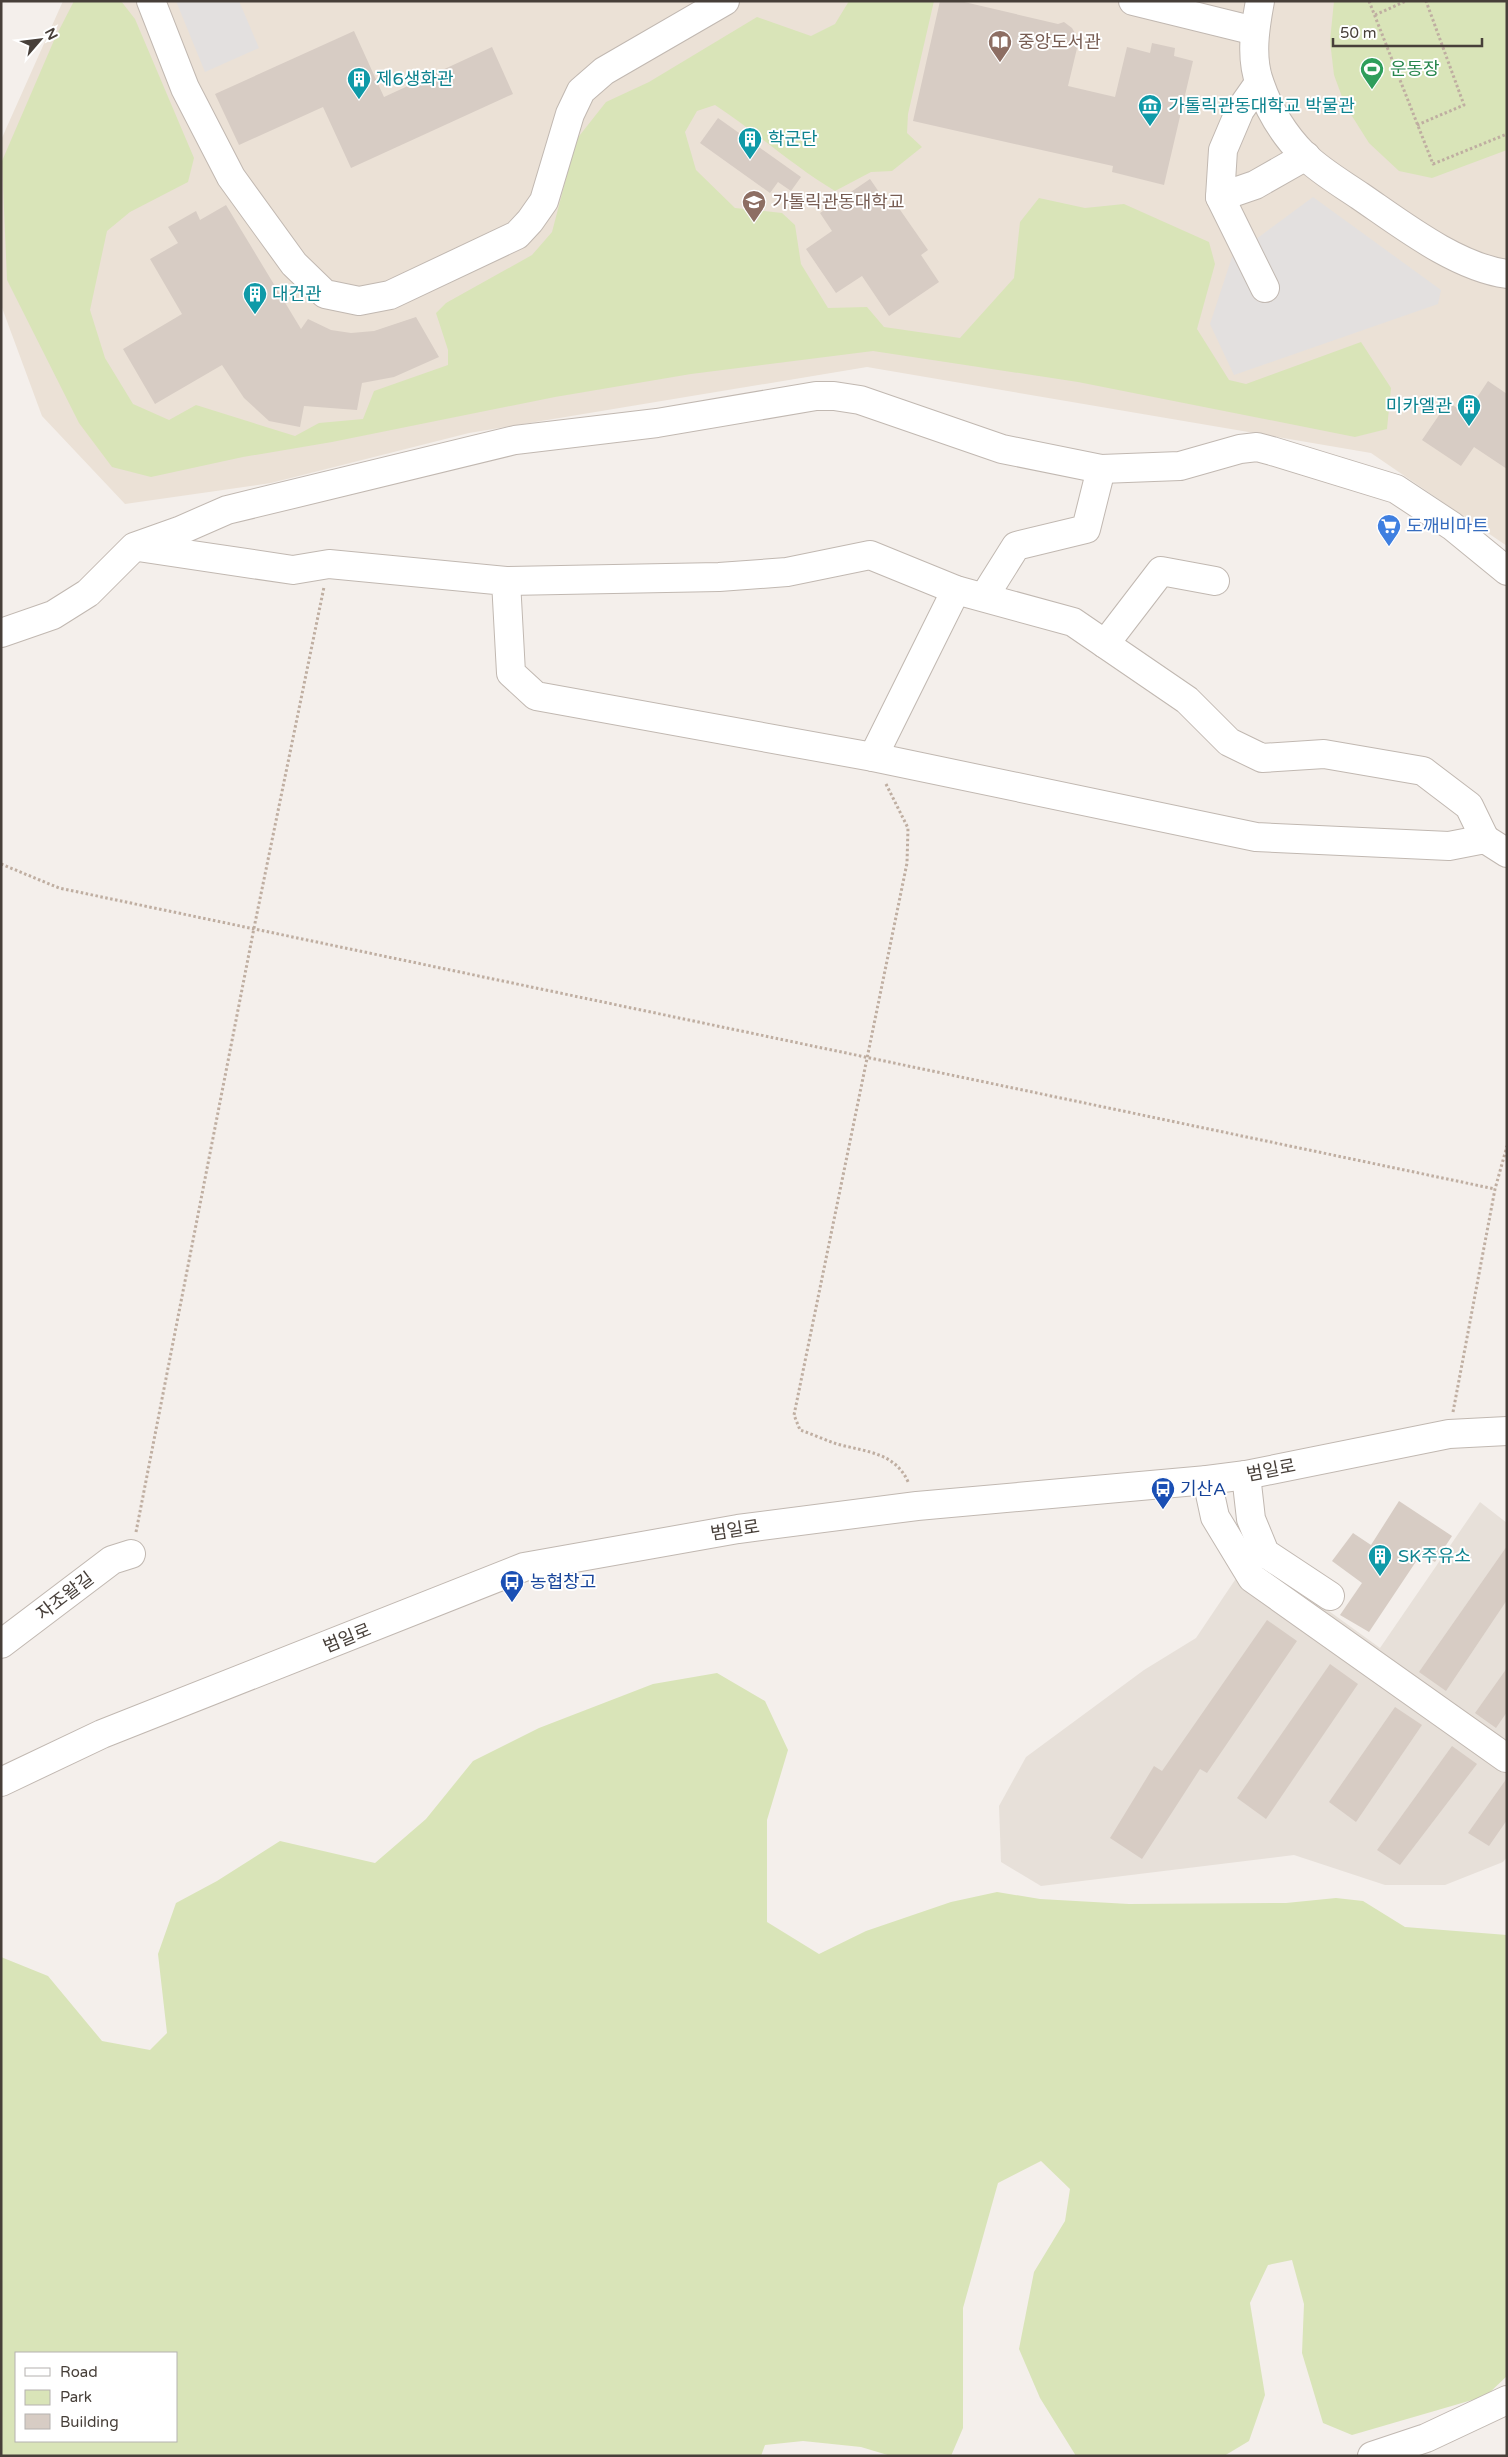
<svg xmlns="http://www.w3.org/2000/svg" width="1508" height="2457" font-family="'Varela Round','Noto Sans KR',sans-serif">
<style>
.residential{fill:#e7e0d9}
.education{fill:#ebe1d6}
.green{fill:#d9e4b8;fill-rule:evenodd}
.parking{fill:#e3e0df}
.building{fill:#d7ccc4}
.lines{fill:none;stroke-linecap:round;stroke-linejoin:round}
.minor-casing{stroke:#c1b8b1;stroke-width:30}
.path{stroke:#bfaea1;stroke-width:3;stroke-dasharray:2.5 2.5;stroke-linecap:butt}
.minor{stroke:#fff;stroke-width:28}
.labels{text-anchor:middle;stroke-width:4;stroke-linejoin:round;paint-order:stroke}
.education-label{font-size:18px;fill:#785e54;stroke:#fff;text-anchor:start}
.leisure-label{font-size:18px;fill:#27864d;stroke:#fff;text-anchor:start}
.culture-label{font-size:18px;fill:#0d838f;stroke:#fff;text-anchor:start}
.shop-label{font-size:18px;fill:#366cbe;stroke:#fff;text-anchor:start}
.street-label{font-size:18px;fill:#473f39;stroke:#fff}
.transit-label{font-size:18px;fill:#164399;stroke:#fff;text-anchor:start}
</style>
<rect width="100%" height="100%" fill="#f4efeb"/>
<path class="residential" d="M1480,1502L1507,1523V1857L1503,1862L1445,1885H1385L1294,1855L1041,1886L1001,1862L999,1806L1026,1757L1144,1670L1196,1638L1245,1565L1265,1553L1322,1606L1380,1648Z"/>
<path class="education" d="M63,1H1507V546L1371,453L867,367L469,433L271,483L125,504L42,416L1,305V140Z"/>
<g class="green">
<path d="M74,1H121L135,19L194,158L188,182L130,212L107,231L90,310L105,358L133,404L169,420L196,405L295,436L319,423L363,419L374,391L448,365V350L436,313L446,303L532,255L552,232L576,140L606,102L649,82L757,17L811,36L835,24L849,1H934L908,114L907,133L922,147L892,171L871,172L835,191C793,166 756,132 715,105L697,111L685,132L696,170L735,208L782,213L795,225L801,264L828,308L867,307L884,327L960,338L1014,278L1020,222L1039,198L1085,208L1124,204L1209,242L1215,264L1197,329L1229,380L1246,384L1361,342L1391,388L1387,429L1355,437L1078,382L873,351L691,374L555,397L332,442L243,457L151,477L112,467L79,423L7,280L2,161L55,38Z"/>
<path d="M1334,1H1507V150L1432,178L1399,171L1369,143L1345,105L1334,75L1330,41Z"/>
<path d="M717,1673L765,1701L788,1750L767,1820V1922L819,1954L866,1931L951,1902L997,1892L1040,1899L1129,1904L1286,1903L1336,1898L1363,1901L1405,1927L1507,1935V2376L1486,2396L1352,2435L1323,2423L1302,2353L1304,2304L1292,2260L1268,2265L1250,2303L1265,2395L1249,2441L1224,2456H1076L1040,2398L1019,2349L1034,2272L1065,2221L1070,2189L1041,2161L998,2183L963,2308V2428L951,2456H891L861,2447L803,2441L765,2445L761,2456H1V1957L48,1976L102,2041L150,2050L167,2033L158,1954L176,1903L217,1881L280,1841L375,1863L426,1819L473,1761L539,1728L653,1684ZM16,2353H176V2441H16Z"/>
</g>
<g class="parking">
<path d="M176,1H239L259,48L205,72Z"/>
<path d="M1313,197L1441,290L1438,304L1234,375L1210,324L1232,257Z"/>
</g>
<g class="building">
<path d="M940,1H960L1058,24L1064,22L1072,28L1079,40L1068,86L1115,97L1127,47L1150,53L1152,43L1175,48L1174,56L1193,61L1164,185L1112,172L1113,166L913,121Z"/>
<path d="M354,31L384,97L492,47L513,94L351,168L323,107L239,145L215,94Z"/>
<path d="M718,118L801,177L791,191L778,182L770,193L700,143Z"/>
<path d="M870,179L890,208L896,204L928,250L921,255L939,282L889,316L862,276L836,293L806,249L832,231L820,213Z"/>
<path d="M226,205L301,329L308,319L331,330L351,333L374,331L416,317L439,357L394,377L362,383L357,410L304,406L300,427L269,421L244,398L222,365L155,404L123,349L182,314L150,259L178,243L168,227L196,211L200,220Z"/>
<path d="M1488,381L1507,394V469L1474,447L1461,466L1422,440L1448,402L1466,414Z"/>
<path d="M1399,1501L1452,1536L1435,1562L1421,1554L1369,1632L1340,1615L1362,1583L1332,1561L1353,1533L1371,1545Z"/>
<path d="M1507,1546V1600L1446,1691L1419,1672Z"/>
<path d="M1267,1620L1297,1641L1207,1773L1200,1769L1142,1859L1110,1838L1154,1766L1162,1771Z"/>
<path d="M1330,1664L1358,1684L1266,1819L1237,1798Z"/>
<path d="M1507,1668V1712L1496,1728L1475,1713Z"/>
<path d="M1395,1707L1422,1725L1356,1822L1329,1802Z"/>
<path d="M1452,1746L1477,1764L1400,1865L1377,1850Z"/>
<path d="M1507,1778V1820L1489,1846L1468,1833Z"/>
</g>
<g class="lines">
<g class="minor-casing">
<g id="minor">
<path d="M151,1L185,88L231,177L294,264L325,294L359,301L390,295L517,235L530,221L544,201L570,114L581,91L604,71L725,1"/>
<path d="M1133,1L1255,31"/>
<path d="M1260,1C1255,28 1250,58 1260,84C1269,110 1285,136 1304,155C1320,171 1341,183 1360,196C1401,224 1456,267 1507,274"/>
<path d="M1259,83L1240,110L1223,150L1220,197L1255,185L1306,156"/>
<path d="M1220,197L1265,288"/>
<path d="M138,547L293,570L329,564L506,581L511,673L536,696L873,757L1256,837L1449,846L1485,839L1507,853"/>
<path d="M506,581L719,577L787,572L870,555L956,590L1073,622L1187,700L1229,742L1262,758L1324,754L1423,771L1469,806L1485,839"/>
<path d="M984,597L1016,546L1086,529L1101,469"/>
<path d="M1,633L53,615L88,593L134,547L179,531L227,510L515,440L657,423L816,396H834L860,400L1002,449L1101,469L1180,466L1240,449L1257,447L1272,451L1396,489L1452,526L1507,571"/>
<path d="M1105,644L1161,571L1215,581"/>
<path d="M873,757L956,590"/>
<path d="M1246,1475L1251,1519L1265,1553L1330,1596"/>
<path d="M1207,1480L1215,1517L1252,1578L1506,1758"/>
<path d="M1,1644L112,1560L131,1554"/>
<path d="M1,1782L102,1734L524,1567L738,1529L917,1506L1207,1480L1246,1475L1449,1434L1507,1431"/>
<path d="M1372,2456L1426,2438L1507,2400"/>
</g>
</g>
<g class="path">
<path d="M1369,1L1433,164L1507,134"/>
<path d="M1375,15L1406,1"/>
<path d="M1417,125L1464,105L1426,1"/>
<path d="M886,784L908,828L907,863L794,1415L800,1430C812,1434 825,1440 837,1444C866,1452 896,1452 909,1484"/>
<path d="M1,864L59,888L1495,1189"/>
<path d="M1453,1412L1495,1189L1507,1146"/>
<path d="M136,1532L254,928L324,587"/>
</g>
<use href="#minor" class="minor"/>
</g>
<defs>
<g id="library-pin" transform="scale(1.25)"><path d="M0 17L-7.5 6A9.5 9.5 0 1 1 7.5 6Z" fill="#8d6e63" stroke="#fff"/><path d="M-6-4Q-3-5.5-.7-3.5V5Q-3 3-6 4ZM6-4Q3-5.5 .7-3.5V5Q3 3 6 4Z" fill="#fff"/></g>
<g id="stadium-pin" transform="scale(1.25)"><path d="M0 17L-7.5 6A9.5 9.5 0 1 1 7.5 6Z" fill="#2e9e5b" stroke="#fff"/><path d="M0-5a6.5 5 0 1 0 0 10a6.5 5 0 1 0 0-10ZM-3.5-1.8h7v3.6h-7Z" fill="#fff"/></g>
<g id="building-pin" transform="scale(1.25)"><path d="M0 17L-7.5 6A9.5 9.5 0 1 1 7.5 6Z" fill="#0f9aa8" stroke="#fff"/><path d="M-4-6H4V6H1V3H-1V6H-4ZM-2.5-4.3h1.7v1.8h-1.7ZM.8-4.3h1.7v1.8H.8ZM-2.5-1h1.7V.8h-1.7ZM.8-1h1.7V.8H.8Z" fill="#fff"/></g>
<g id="museum-pin" transform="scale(1.25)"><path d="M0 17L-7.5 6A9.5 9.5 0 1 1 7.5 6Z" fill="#0f9aa8" stroke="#fff"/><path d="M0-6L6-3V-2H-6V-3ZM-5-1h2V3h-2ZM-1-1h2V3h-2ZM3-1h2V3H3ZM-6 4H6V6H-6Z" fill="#fff"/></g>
<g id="university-pin" transform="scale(1.25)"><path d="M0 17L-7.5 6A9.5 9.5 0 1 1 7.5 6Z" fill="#8d6e63" stroke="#fff"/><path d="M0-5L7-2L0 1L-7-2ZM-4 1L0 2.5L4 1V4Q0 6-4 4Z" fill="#fff"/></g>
<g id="supermarket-pin" transform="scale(1.25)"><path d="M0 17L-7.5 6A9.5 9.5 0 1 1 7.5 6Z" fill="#3f7fe0" stroke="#fff"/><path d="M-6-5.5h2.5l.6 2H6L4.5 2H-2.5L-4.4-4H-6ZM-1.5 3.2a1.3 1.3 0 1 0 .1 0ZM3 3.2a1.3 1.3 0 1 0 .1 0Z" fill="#fff"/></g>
<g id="bus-pin" transform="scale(1.25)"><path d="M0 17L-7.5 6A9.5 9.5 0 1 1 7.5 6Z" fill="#1a4fb4" stroke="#fff"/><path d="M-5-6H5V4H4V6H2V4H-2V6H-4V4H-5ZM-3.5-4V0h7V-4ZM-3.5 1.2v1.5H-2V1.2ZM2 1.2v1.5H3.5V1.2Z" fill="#fff"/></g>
</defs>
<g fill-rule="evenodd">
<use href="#library-pin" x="1000" y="42"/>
<use href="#stadium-pin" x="1372" y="69"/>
<use href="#building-pin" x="359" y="79"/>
<use href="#museum-pin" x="1150" y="106"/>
<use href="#building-pin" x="750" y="139"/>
<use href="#university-pin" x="754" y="202"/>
<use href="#building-pin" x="255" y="294"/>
<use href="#building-pin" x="1469" y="406"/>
<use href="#supermarket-pin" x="1389" y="526"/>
<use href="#bus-pin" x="1163" y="1489"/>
<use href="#building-pin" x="1380" y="1556"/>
<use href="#bus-pin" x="512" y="1582"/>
</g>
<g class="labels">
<g class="education-label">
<text x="1018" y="48">중앙도서관</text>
<text x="772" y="208">가톨릭관동대학교</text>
</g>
<g class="leisure-label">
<text x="1390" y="75">운동장</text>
</g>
<g class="culture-label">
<text x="376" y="85">제6생화관</text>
<text x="1168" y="112">가톨릭관동대학교 박물관</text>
<text x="768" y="145">학군단</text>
<text x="272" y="300">대건관</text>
<text x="1452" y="412" text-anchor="end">미카엘관</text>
<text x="1398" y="1562">SK주유소</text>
</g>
<g class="shop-label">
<text x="1406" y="532">도깨비마트</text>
</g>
<g class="street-label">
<text transform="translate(1271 1470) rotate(-11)" y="6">범일로</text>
<text transform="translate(735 1530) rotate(-9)" y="6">범일로</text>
<text transform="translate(65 1596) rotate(-37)" y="6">자조왈길</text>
<text transform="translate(347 1638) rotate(-22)" y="6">범일로</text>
</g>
<g class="transit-label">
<text x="1180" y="1495">기산A</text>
<text x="530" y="1588">농협창고</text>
</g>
</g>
<rect width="1508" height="2457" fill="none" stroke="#473f39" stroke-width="5"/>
<rect x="15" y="2352" width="162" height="90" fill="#ffffff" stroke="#b5b2b0"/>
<rect x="25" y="2368" width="25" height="8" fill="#ffffff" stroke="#b5b2b0"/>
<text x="60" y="2377" font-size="15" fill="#473f39">Road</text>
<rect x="25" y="2390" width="25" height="15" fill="#d9e4b8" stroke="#b5b2b0"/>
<text x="60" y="2402" font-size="15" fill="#473f39">Park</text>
<rect x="25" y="2414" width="25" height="15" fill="#d7ccc4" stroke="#b5b2b0"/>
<text x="60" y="2427" font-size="15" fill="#473f39">Building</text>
<g transform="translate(40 40) rotate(62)" stroke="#ffffff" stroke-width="4" paint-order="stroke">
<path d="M0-4L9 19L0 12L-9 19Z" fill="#473f39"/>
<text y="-8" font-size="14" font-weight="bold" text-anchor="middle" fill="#473f39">N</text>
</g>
<path d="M1333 38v8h149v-8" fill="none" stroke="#473f39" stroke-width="2.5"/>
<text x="1340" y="38" font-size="15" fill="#473f39" stroke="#ffffff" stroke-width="4" paint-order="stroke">50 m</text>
</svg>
